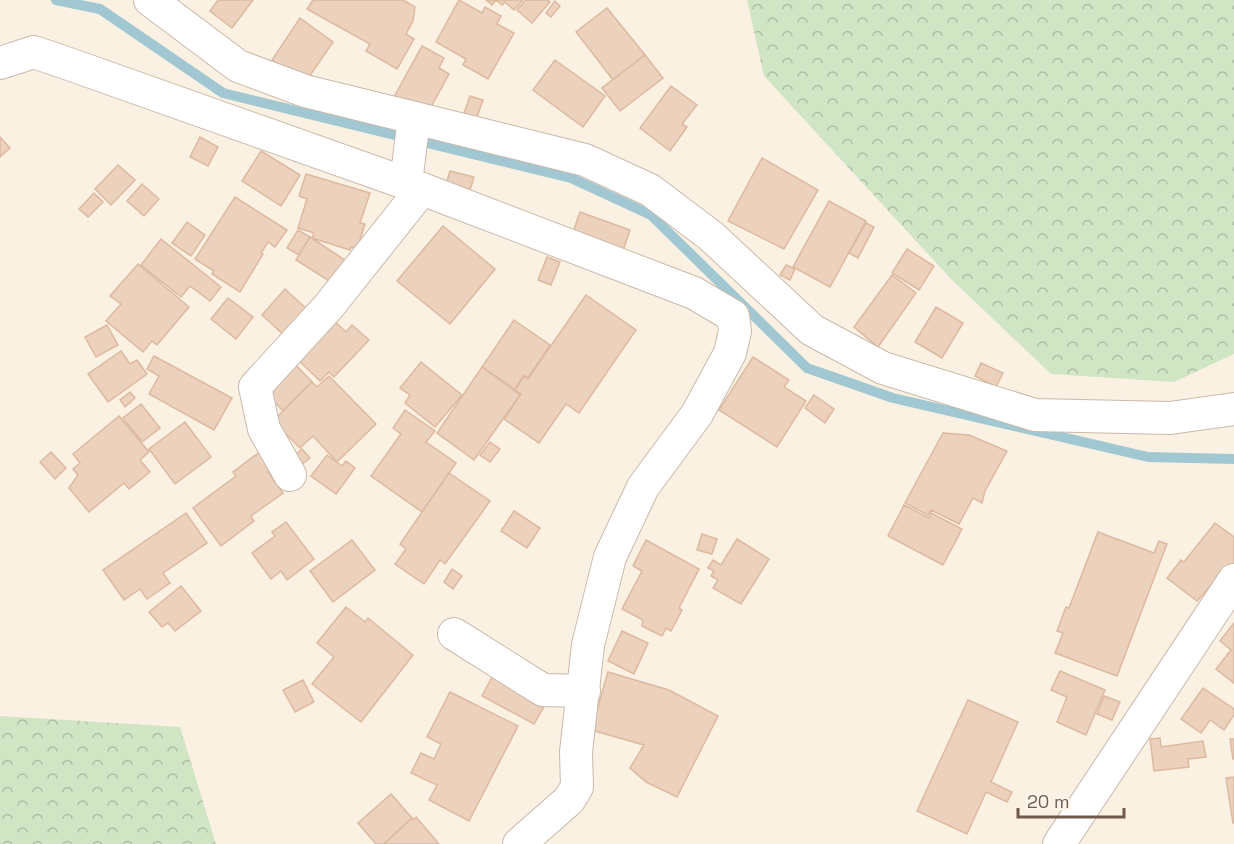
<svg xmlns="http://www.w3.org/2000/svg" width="1234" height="844" font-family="'Space Grotesk',sans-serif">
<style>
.forest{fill:url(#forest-crowns)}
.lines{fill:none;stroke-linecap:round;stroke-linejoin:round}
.stream{stroke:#a1c8d2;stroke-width:10}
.building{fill:#ecd1bd;stroke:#ddb99f;stroke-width:1.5}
.street-casing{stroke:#c9b9ab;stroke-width:34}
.street{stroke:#fff;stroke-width:32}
</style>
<defs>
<pattern id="forest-crowns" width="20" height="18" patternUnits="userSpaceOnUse" patternTransform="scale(1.5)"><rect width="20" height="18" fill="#d0e5c3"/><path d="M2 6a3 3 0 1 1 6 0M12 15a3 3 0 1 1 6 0" fill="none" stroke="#adbda1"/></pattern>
</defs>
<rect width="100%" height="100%" fill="#faf1e3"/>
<g class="forest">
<path d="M747,0H1234V354L1174,382L1051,374L951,279L764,76Z"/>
<path d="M0,716L180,727L216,844H0Z"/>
</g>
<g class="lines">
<path class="stream" d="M56,0L100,9L223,93L571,178L651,215L807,368L893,398L1148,457L1234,459"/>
</g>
<g class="building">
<path d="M218,0H253L232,28L210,11Z"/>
<path d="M313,0H403L415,7L413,21L406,34L414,39L397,69L366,51L370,44L307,9Z"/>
<path d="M459,0L482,13L485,7L501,16L497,24L514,33L488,79L463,65L466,59L436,42Z"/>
<path d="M486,0H523L514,10L505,2L502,5L496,0L492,5Z"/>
<path d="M526,0H547L550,2L532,23L517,10Z"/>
<path d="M555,1L560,6L551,17L546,13Z"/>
<path d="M607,8L645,55L613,80L576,32Z"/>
<path d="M300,18L333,42L305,83L272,60Z"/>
<path d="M422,46L444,58L439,68L449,74L426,116L393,99Z"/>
<path d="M645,55L663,78L620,111L602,88Z"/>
<path d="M555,60L605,96L583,127L533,90Z"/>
<path d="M671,86L697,105L682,124L687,127L670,151L640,128Z"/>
<path d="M470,96L483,100L475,123L462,119Z"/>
<path d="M0,137L10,148L0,157Z"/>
<path d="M200,137L218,147L208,166L190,157Z"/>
<path d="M261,151L300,175L281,206L242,181Z"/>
<path d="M762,158L818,190L784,249L728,221Z"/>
<path d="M118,165L135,180L111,205L95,189Z"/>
<path d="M450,171L474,177L468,196L444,191Z"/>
<path d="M306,174L370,193L360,223L365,224L357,249L351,247L350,250L312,238L314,233L298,228L307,199L299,196Z"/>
<path d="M142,184L159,199L144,216L127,201Z"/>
<path d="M94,193L103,202L88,217L79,209Z"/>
<path d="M235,197L287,230L275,247L268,242L261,253L263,254L240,292L212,274L214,271L195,259Z"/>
<path d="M829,201L866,221L830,287L793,267Z"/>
<path d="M580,212L630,230L622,254L572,235Z"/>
<path d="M187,222L205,235L191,256L172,243Z"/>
<path d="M866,223L874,227L858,258L849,253Z"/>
<path d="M443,226L495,269L450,324L397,281Z"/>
<path d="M298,230L310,237L299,255L287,248Z"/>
<path d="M310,237L348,262L334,284L296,260Z"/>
<path d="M161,239L221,287L210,301L190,286L181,297L141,265Z"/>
<path d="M907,249L934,266L919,290L892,273Z"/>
<path d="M547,257L560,262L551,285L538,280Z"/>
<path d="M138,264L189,307L157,345L152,341L143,352L106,321L121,304L110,296Z"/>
<path d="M786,265L795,269L790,280L780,275Z"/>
<path d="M892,275L916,293L878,347L854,327Z"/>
<path d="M285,289L310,312L286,337L262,315Z"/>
<path d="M586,295L636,330L579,413L566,404L539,443L504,419L521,394L515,390L524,376L528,379Z"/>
<path d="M228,298L253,317L236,339L211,319Z"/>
<path d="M936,307L963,323L942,358L915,342Z"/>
<path d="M331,318L346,332L352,325L369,340L334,377L329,372L320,381L294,356Z"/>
<path d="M514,320L550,345L528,378L524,375L515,389L482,367Z"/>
<path d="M107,325L118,345L96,357L85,337Z"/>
<path d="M121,351L130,364L137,360L147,374L108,402L88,374Z"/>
<path d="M154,356L232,398L214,430L149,394L159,376L147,369Z"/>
<path d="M753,357L789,380L784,387L806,401L777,447L719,410Z"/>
<path d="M421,362L462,395L435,427L405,403L410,395L400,388Z"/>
<path d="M294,363L312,382L283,411L264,391Z"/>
<path d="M981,363L1003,373L996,387L975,376Z"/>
<path d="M482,367L520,395L474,460L437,433Z"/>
<path d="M329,376L376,424L337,462L313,436L300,448L273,421L312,382L317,387Z"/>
<path d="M130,392L135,398L125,407L120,400Z"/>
<path d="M814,395L834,409L825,423L805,408Z"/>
<path d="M141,404L160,428L142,442L123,418Z"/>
<path d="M405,410L435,431L426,442L456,463L422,512L371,476L401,434L393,428Z"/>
<path d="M119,416L149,452L140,460L150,472L129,489L124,483L89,512L69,488L78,475L73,469L80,463L73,454Z"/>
<path d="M185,422L211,457L175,484L149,449Z"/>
<path d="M943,433L969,435L1007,451L985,491L982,503L973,498L959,524L931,510L928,515L905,503Z"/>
<path d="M490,442L500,449L490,462L480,455Z"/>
<path d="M302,449L310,458L301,465L294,456Z"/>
<path d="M261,451L273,468L268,472L283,493L251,516L254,521L221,546L193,508L236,476L233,472Z"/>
<path d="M51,452L66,468L55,479L40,462Z"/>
<path d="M327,455L342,466L346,461L355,468L336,494L311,476Z"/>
<path d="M449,473L490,501L445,564L440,560L424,584L395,564L406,549L400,544Z"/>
<path d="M904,505L929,518L931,513L962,529L943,565L888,536Z"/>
<path d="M514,511L540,528L527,548L501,531Z"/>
<path d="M186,513L207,543L163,573L170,583L147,599L140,589L124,600L103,570Z"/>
<path d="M286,522L314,559L287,580L281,571L271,579L252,553L275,536L272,532Z"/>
<path d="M1215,523L1234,537V567L1220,586L1214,582L1197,601L1167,578L1181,560L1184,562Z"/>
<path d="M1098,532L1154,553L1159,541L1167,544L1117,676L1055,653L1063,633L1057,631L1066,607L1069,608Z"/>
<path d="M702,534L717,539L712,554L697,550Z"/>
<path d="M737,539L769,559L741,604L713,588L718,580L711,576L714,571L708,568L713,560L721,565Z"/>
<path d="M352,540L375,570L333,602L310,571Z"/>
<path d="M646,540L699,569L679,608L682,610L671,631L666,628L662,636L642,626L643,620L622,609L642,571L633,566Z"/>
<path d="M452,569L462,576L453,589L444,582Z"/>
<path d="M181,586L201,611L175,631L168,623L162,627L149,612Z"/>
<path d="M346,607L365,622L368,618L413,655L361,722L312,684L334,657L317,643Z"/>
<path d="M1234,623V683L1216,669L1231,650L1220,641Z"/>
<path d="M622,631L648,643L634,674L608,661Z"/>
<path d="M1060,671L1105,690L1086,735L1057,722L1067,697L1051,690Z"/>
<path d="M608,672L669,690L718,716L677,797L646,782L630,768L644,745L591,730Z"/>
<path d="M492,677L545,705L534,724L482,696Z"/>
<path d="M303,680L314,702L295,712L283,690Z"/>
<path d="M1203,688L1234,709V715L1224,730L1210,720L1201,733L1181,719Z"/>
<path d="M450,692L518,726L469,821L429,800L437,785L411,773L421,753L434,759L441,744L427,737Z"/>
<path d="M1104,696L1120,702L1112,720L1097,714Z"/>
<path d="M968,700L1018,722L991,782L1012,792L1007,802L986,792L967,834L917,811Z"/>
<path d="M1160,738L1161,747L1203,741L1206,757L1188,759L1189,767L1154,771L1150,739Z"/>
<path d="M1230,739H1234V759H1233Z"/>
<path d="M1234,777V823H1233L1226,778Z"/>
<path d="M391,794L412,818L384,844H376L358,823Z"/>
<path d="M416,817L439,844H384L412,818L413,820Z"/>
</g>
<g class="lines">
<g class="street-casing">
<g id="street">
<path d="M150,0L238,66L305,91L585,160L650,190L711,236L812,330L883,368L1035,415L1170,418L1234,409"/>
<path d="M0,63L34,52L69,64L422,189L694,293L733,316L735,331L730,353L697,414L643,487L610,557L588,645L576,752L577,787L569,800L519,844"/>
<path d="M406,183L414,118"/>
<path d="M290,475L264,429L255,387L329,306L422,189"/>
<path d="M454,634L543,690L584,691"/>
<path d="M1059,844L1234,580"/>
</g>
</g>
<use href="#street" class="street"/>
</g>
<path d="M1018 808v9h106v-9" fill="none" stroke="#6f594c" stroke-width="3"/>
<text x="1027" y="808" font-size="18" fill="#6f594c" stroke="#fdf5e8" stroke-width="4.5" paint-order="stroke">20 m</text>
</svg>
